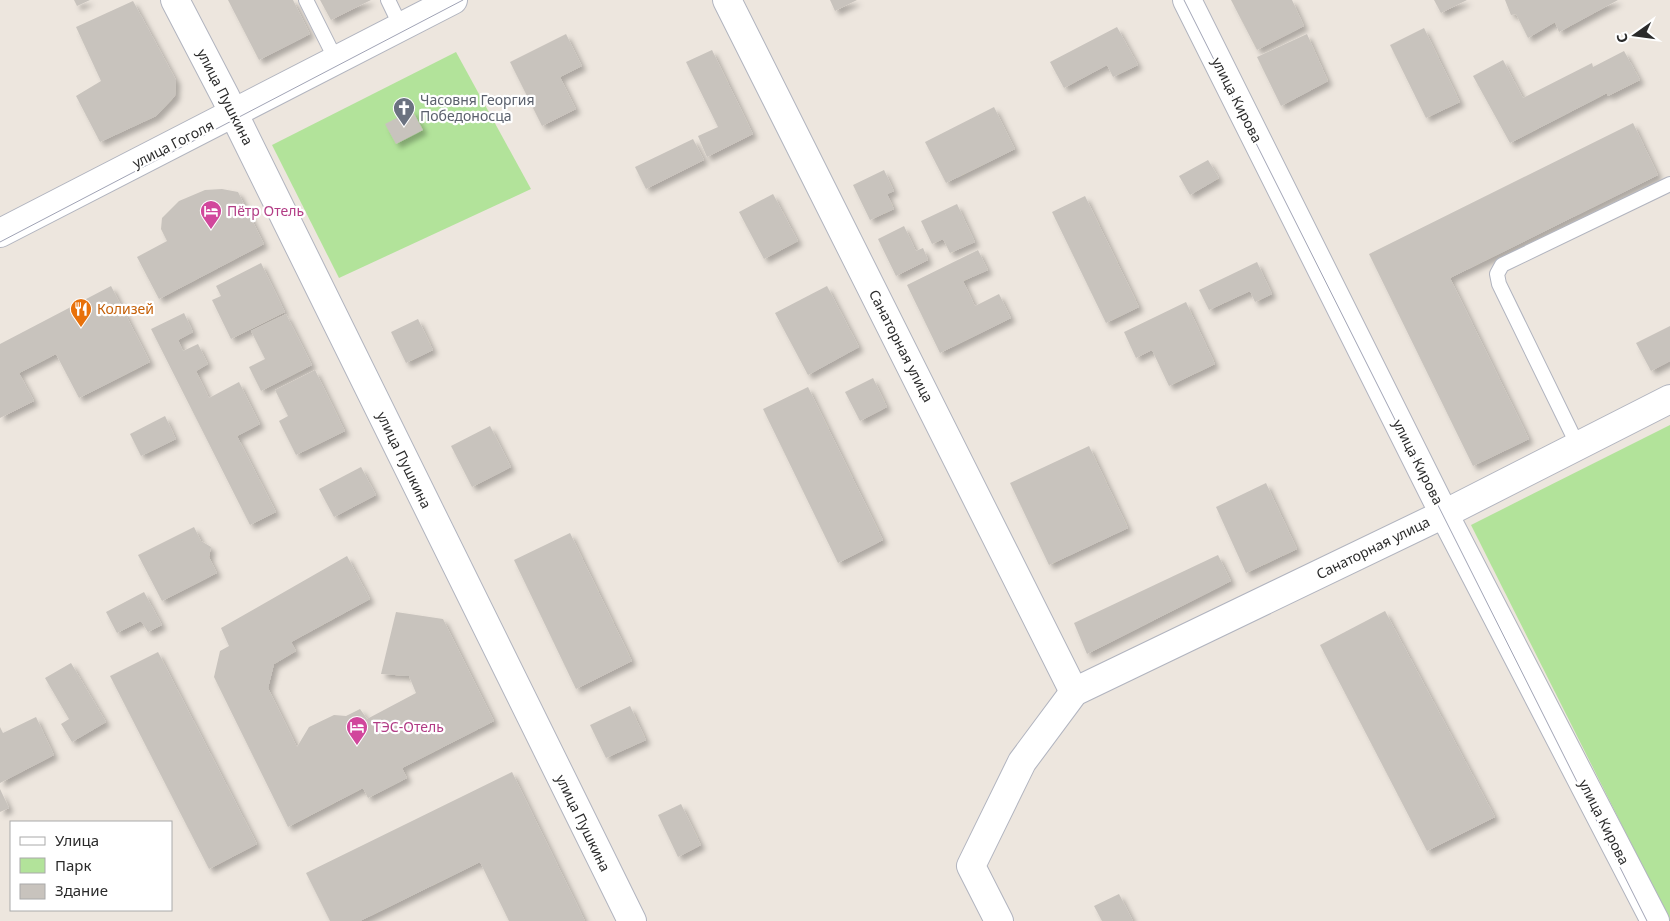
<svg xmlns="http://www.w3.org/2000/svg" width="1670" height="921" font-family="'Noto Sans',sans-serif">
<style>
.green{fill:#b2e39a}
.building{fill:#c8c3bd;filter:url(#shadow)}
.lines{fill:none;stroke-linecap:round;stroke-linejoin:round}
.service-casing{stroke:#b1b4bf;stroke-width:16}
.minor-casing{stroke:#b1b4bf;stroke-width:30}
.service{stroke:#fff;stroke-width:14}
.minor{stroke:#fff;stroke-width:28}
.tram{stroke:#a0a3b5;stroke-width:1}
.labels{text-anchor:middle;stroke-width:4.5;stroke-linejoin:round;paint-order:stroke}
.street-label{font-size:14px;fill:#2b2b2b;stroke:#fff}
.worship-label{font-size:14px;fill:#5b616d;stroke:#fff;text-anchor:start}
.hotel-label{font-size:14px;fill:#b23c85;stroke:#fff;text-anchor:start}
.food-label{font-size:14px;fill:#c56008;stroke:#fff;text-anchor:start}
</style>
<defs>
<filter id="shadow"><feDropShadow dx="4.5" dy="4.5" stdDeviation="2.5" flood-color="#0004"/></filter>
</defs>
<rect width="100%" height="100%" fill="#ede6de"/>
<g class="green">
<path d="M456,52L531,189L339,278L272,145Z"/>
<path d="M1670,425V921L1471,525Z"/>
</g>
<g class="building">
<path d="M74,0H90L77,6Z"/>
<path d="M228,0H293L310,34L259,60Z"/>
<path d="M320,0H371L331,20Z"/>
<path d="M830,0H857L835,11Z"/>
<path d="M1231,0H1292L1304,26L1257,50Z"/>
<path d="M1434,0H1467L1441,13Z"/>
<path d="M1505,0H1618L1559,32L1555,22L1528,38L1516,14L1511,15Z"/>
<path d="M133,1L176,80L175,96L156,116L100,142L76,96L101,81L76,27Z"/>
<path d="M1117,27L1138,65L1113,77L1107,65L1064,88L1050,62Z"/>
<path d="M1424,28L1460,102L1426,118L1390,45Z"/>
<path d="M566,34L582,66L560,77L576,109L542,126L510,62Z"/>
<path d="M1307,34L1328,81L1281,106L1257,57Z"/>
<path d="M712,50L753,134L707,157L698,136L718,127L686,62Z"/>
<path d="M1624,51L1640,80L1608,96L1607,93L1510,143L1473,76L1503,60L1523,98L1592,63L1593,67Z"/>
<path d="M994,107L1015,149L946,183L925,142Z"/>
<path d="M412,110L423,130L396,144L385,124Z"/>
<path d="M1633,123L1658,175L1450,278L1529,439L1473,466L1369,254Z"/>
<path d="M693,139L704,160L646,189L635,167Z"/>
<path d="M1208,160L1219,178L1190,195L1179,176Z"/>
<path d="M884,170L894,191L887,194L894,209L870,220L853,185Z"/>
<path d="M222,189L238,192L264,244L159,299L137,257L167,241L161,229L162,218L179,201L205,190Z"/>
<path d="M773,194L798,241L764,259L739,212Z"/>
<path d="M1085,196L1139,307L1106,323L1052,212Z"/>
<path d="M957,204L975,242L950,253L943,239L932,244L921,221Z"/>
<path d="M904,226L916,251L923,248L928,260L896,276L878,239Z"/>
<path d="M978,250L988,270L963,281L975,306L999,294L1011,318L940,353L907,285Z"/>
<path d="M1257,262L1272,294L1255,302L1250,291L1209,310L1199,290Z"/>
<path d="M261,263L285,312L231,339L212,300L221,296L216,286Z"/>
<path d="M111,286L150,362L79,398L56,354L19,373L34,401L0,418V344Z"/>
<path d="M827,286L859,347L808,375L775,313Z"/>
<path d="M1186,302L1215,364L1169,386L1152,350L1136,358L1124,332Z"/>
<path d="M184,313L193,332L178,340L183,351L198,344L208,364L196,371L209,398L239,382L260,424L237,436L276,512L250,525L151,329Z"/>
<path d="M286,314L312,365L261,391L249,367L265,359L251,331Z"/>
<path d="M418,319L433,350L406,363L391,332Z"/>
<path d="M1670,326V361L1651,371L1636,343Z"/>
<path d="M315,370L345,431L296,455L279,421L288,416L275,390Z"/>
<path d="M873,378L887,407L860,421L845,392Z"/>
<path d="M808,387L883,540L838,563L763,409Z"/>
<path d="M165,416L176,439L141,456L130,434Z"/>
<path d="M490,426L511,467L472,487L451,446Z"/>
<path d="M1089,446L1128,528L1049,565L1010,483Z"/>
<path d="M361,467L376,495L334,517L319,489Z"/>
<path d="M1266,483L1297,549L1246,573L1216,507Z"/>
<path d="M194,527L201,541L211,547L209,557L217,573L162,601L138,555Z"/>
<path d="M570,533L632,661L576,689L514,560Z"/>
<path d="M1218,555L1231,581L1087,654L1074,623Z"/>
<path d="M347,556L370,599L291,642L296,651L274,664L268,688L297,747L309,727L334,715L346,716L360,709L367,719L416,693L409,676L381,674L396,612L443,619L494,721L402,768L407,778L368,798L363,788L288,827L214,677L220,651L229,646L221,628Z"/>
<path d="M144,592L162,625L148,632L141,621L117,633L106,612Z"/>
<path d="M1385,611L1495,817L1427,851L1320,645Z"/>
<path d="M158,652L257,844L209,869L110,676Z"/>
<path d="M71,663L106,722L72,742L61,724L69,719L45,678Z"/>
<path d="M630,706L646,740L606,758L590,725Z"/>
<path d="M36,717L54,755L0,783V727L3,733Z"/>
<path d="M512,772L585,921H509L480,862L360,921H330L306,873Z"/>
<path d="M0,789L9,808L0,812Z"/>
<path d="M681,804L701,845L678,857L658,815Z"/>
<path d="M1119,894L1133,921H1102L1094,906Z"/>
</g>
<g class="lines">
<g class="service-casing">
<g id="service">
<path d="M306,0L336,60"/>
<path d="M388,0L401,27"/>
<path d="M1578,446L1499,284L1497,274L1502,265L1670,184"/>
</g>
</g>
<g class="minor-casing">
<g id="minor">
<path d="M175,0L225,96L632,921"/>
<path d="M727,0L1074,692"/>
<path d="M1187,0L1444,514L1655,921"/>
<path d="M0,233L453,0"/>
<path d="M999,921L971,866L1022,762L1074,692L1444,514L1670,399"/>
</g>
</g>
<use href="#service" class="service"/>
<use href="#minor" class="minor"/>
<g class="tram">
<path d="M1184,0L1647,921"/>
<path d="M0,242L463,0"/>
</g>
</g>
<defs>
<g id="church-pin" transform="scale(1.125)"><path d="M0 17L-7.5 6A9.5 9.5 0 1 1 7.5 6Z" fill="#6b7280" stroke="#fff"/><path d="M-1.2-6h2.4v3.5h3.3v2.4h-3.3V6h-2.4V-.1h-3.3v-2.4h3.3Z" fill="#fff"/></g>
<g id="hotel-pin" transform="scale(1.125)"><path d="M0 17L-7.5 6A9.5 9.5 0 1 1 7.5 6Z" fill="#d1479c" stroke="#fff"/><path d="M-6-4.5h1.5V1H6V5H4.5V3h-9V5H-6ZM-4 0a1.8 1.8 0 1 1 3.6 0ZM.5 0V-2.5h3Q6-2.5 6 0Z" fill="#fff"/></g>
<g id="restaurant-pin" transform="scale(1.125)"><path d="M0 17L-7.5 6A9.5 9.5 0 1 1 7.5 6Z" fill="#e8710a" stroke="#fff"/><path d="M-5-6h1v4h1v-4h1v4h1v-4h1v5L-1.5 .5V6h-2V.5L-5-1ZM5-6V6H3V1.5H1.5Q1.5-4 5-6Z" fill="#fff"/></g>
</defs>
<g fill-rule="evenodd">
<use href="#church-pin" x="404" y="108"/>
<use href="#hotel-pin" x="211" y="211"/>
<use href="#restaurant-pin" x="81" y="309"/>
<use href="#hotel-pin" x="357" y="727"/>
</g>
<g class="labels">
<g class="street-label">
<text transform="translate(225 97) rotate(63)" y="5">улица Пушкина</text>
<text transform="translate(1237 100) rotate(63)" y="5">улица Кирова</text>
<text transform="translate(173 144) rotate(-27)" y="5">улица Гоголя</text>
<text transform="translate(901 346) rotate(63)" y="5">Санаторная улица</text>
<text transform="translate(404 460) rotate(64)" y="5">улица Пушкина</text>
<text transform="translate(1418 462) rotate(63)" y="5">улица Кирова</text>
<text transform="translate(1373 548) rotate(-26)" y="5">Санаторная улица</text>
<text transform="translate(1604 822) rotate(63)" y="5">улица Кирова</text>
<text transform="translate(583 823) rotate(64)" y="5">улица Пушкина</text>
</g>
<g class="worship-label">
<text x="420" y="105">Часовня Георгия<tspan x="420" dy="16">Победоносца</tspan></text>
</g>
<g class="hotel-label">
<text x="227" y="216">Пётр Отель</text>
<text x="373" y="732">ТЭС-Отель</text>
</g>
<g class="food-label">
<text x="97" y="314">Колизей</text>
</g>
</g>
<rect x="10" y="821" width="162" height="90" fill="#ffffff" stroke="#aaaaaa"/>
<rect x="20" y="837" width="25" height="8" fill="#ffffff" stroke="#aaaaaa"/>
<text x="55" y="846" font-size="15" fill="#2b2b2b">Улица</text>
<rect x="20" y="858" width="25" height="15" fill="#b2e39a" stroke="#aaaaaa"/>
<text x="55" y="871" font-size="15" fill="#2b2b2b">Парк</text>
<rect x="20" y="884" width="25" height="15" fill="#c8c3bd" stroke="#aaaaaa"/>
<text x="55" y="896" font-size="15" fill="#2b2b2b">Здание</text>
<g transform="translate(1635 35) rotate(256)" stroke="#ffffff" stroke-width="4" paint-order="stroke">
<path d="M0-4L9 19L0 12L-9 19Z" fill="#2b2b2b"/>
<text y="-8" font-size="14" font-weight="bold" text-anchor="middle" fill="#2b2b2b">С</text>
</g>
</svg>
